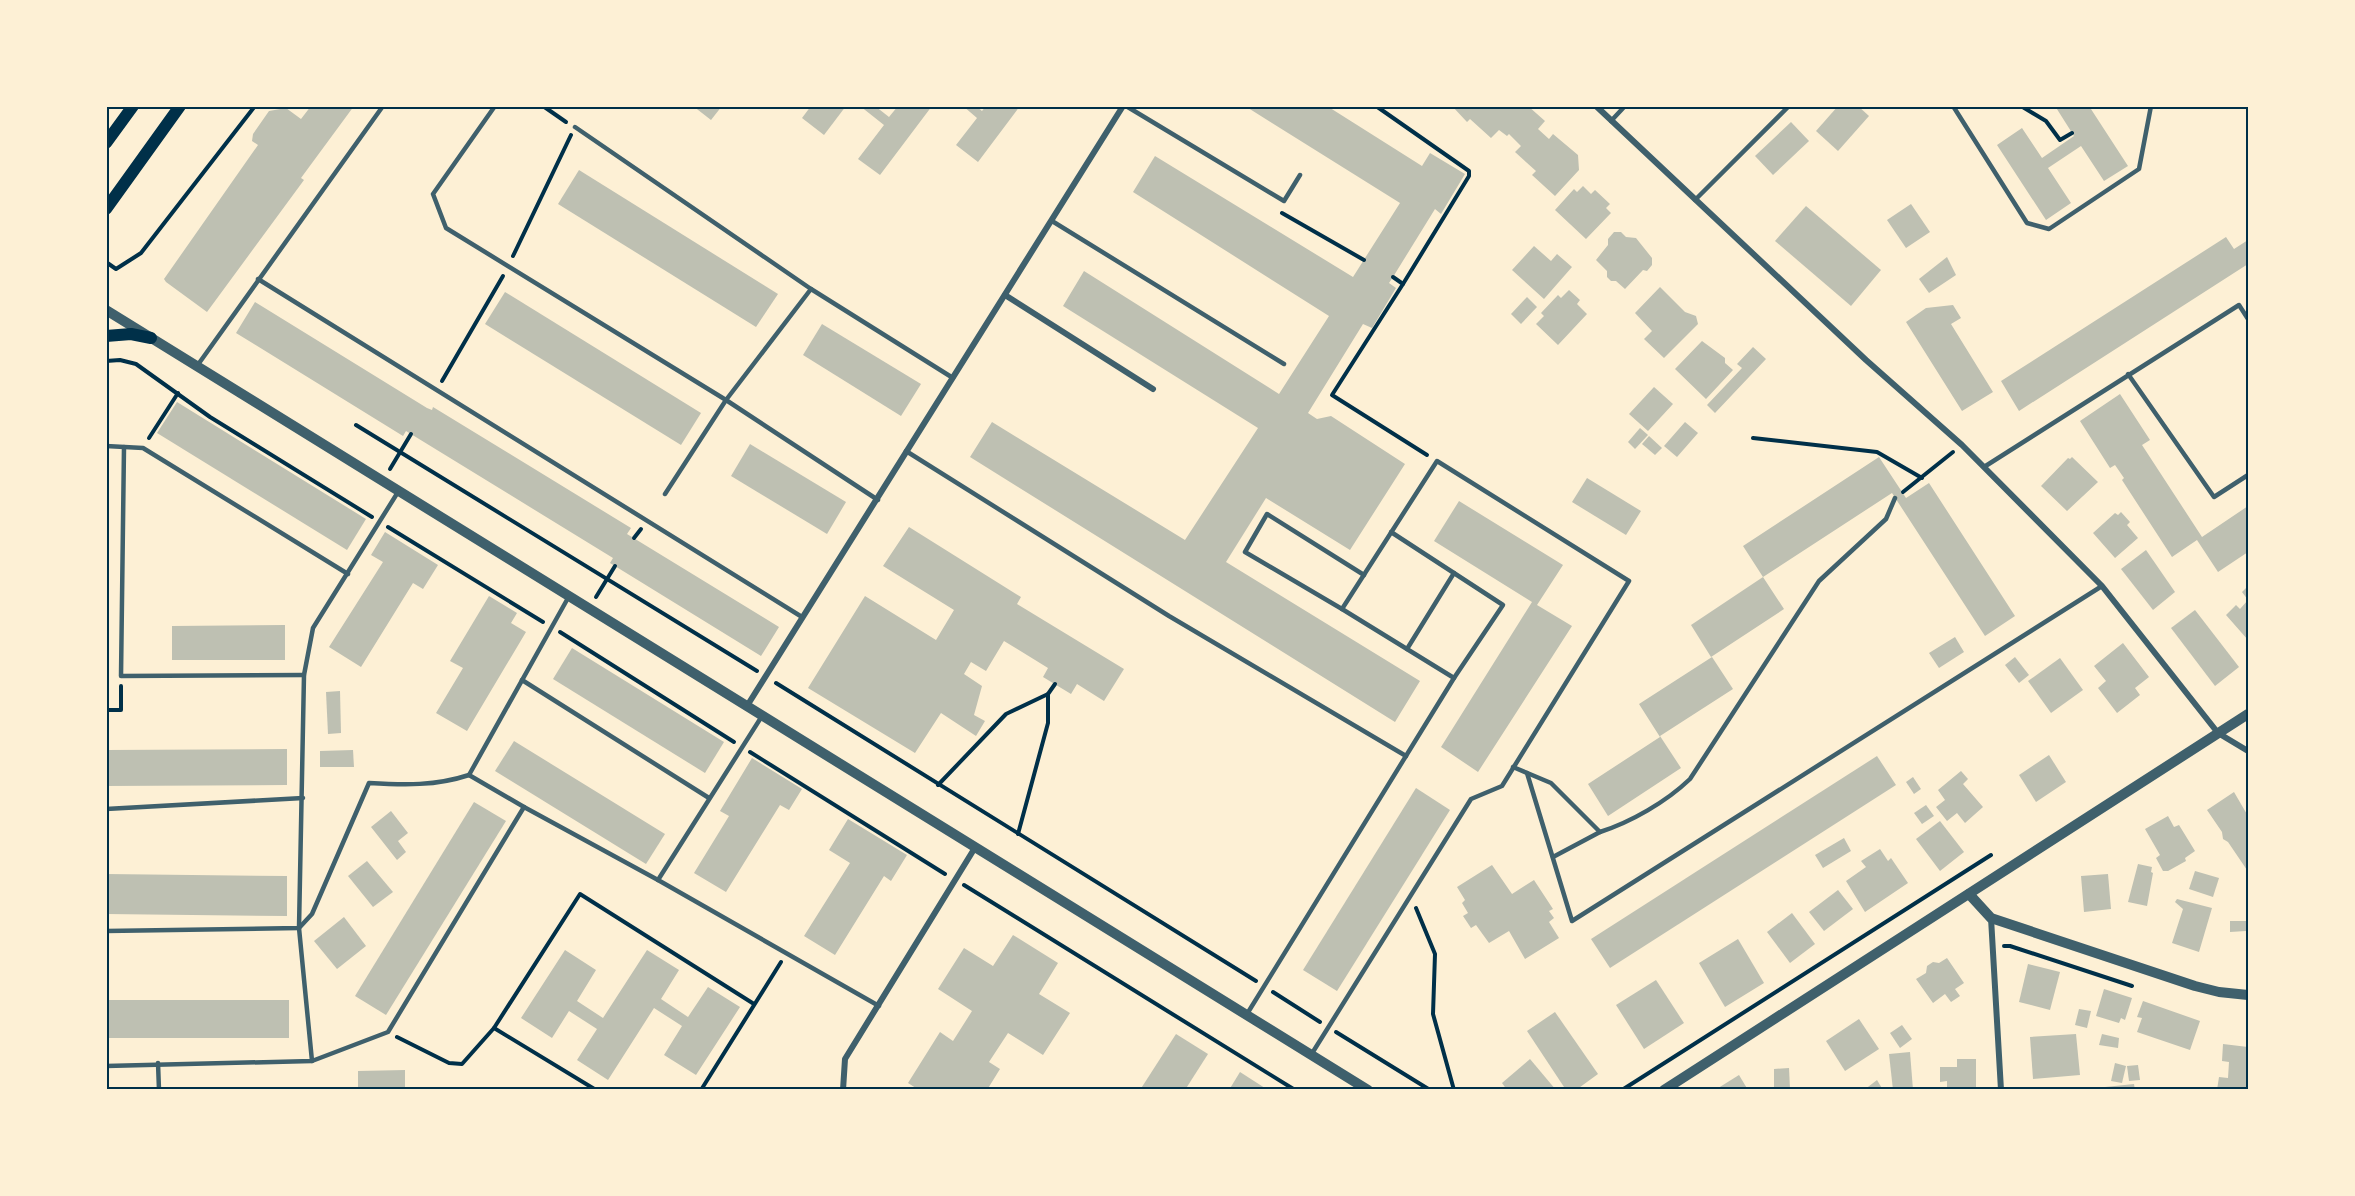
<svg xmlns="http://www.w3.org/2000/svg" width="2355" height="1196" font-family="'Work Sans',sans-serif">
<style>
.building{fill:#bec0b2}
.lines{fill:none;stroke-linecap:round;stroke-linejoin:round}
.path{stroke:#003049;stroke-width:4}
.service{stroke:#3f606c;stroke-width:4.5}
.minor{stroke:#3f606c;stroke-width:6}
.tertiary{stroke:#3f606c;stroke-width:10}
.secondary{stroke:#003049;stroke-width:12}
.neatline{fill:none;stroke:#003049;stroke-width:2}
</style>
<rect width="100%" height="100%" fill="#fdf0d5"/>
<g class="building">
<path d="M311,106H354L301,178L304,180L207,312L166,282L164,279L258,145L252,141L253,134L269,111L286,108L301,119Z"/>
<path d="M693,106H722L711,120Z"/>
<path d="M811,106H846L824,135L802,118Z"/>
<path d="M860,106H875L889,117L898,106H932L880,175L858,159L884,125Z"/>
<path d="M963,106H976L982,111L986,106H1020L978,162L956,145L977,118Z"/>
<path d="M1245,106H1327L1422,166L1430,153L1465,174L1441,214L1435,209L1393,277L1389,283L1396,288L1372,328L1363,324L1308,413L1317,419L1331,416L1405,464L1350,550L1266,498L1226,562L1420,681L1395,722L970,457L992,422L1185,540L1258,428L1063,306L1084,271L1279,394L1329,316L1133,192L1155,156L1353,277L1400,203Z"/>
<path d="M1452,106H1512L1516,109L1519,106H1528L1545,121L1538,129L1549,139L1553,134L1578,155L1579,170L1555,196L1532,175L1536,171L1515,152L1521,146L1509,134L1507,136L1499,130L1491,138L1470,119L1467,122Z"/>
<path d="M1838,106H1858L1869,116L1838,151L1816,131Z"/>
<path d="M2055,106H2089L2128,166L2104,181L2081,146L2048,168L2071,203L2046,220L1997,145L2022,128L2042,158L2074,136Z"/>
<path d="M1791,122L1809,141L1773,175L1755,156Z"/>
<path d="M579,170L778,294L756,327L558,204Z"/>
<path d="M1583,186L1591,194L1595,190L1610,204L1606,208L1611,213L1586,239L1555,210L1574,189L1577,192Z"/>
<path d="M1911,204L1930,232L1906,248L1887,220Z"/>
<path d="M1806,206L1881,270L1851,306L1775,241Z"/>
<path d="M1614,232H1621L1626,237L1636,238L1652,258V265L1647,271L1643,270L1625,289L1616,281H1611L1607,277V271L1596,260L1608,245V239Z"/>
<path d="M2226,237L2234,249L2248,240V264L2019,411L2001,381Z"/>
<path d="M1534,246L1551,261L1557,254L1572,267L1544,299L1512,270Z"/>
<path d="M1947,257L1956,275L1929,293L1919,279Z"/>
<path d="M1660,287L1685,312L1696,316L1698,324L1664,358L1644,339L1652,331L1635,313Z"/>
<path d="M1569,290L1580,300L1577,304L1587,314L1558,345L1536,324L1544,316L1541,313L1558,295L1561,298Z"/>
<path d="M505,292L701,413L681,445L485,324Z"/>
<path d="M1527,297L1537,307L1521,324L1511,314Z"/>
<path d="M255,302L427,408L432,410L433,407L631,528L627,534L779,627L761,656L610,563L613,558L406,431L403,436L236,333Z"/>
<path d="M1953,305L1961,318L1951,324L1993,392L1962,411L1906,322L1926,308Z"/>
<path d="M822,324L921,384L901,416L803,355Z"/>
<path d="M1702,341L1725,358V363L1733,370L1706,399L1675,369Z"/>
<path d="M1753,347L1766,359L1715,413L1707,405L1742,368L1737,364Z"/>
<path d="M1654,387L1673,404L1648,431L1629,414Z"/>
<path d="M2120,394L2150,440L2142,445L2202,537L2248,506V552L2218,572L2197,540L2172,557L2122,480L2124,478L2115,465L2110,468L2080,421Z"/>
<path d="M177,402L366,519L347,550L157,433Z"/>
<path d="M1685,422L1698,433L1677,457L1664,446Z"/>
<path d="M1640,428L1648,435L1635,449L1628,442Z"/>
<path d="M1649,436L1662,448L1655,455L1642,444Z"/>
<path d="M750,444L846,502L827,534L731,476Z"/>
<path d="M1879,457L1906,498L1929,483L2015,616L1985,636L1892,493L1763,577L1784,609L1711,657L1691,625L1763,577L1743,546Z"/>
<path d="M2072,457L2098,482L2067,511L2041,486L2068,458L2070,459Z"/>
<path d="M1587,478L1641,511L1626,535L1572,502Z"/>
<path d="M1459,501L1563,565L1537,605L1572,626L1478,772L1441,747L1532,602L1434,541Z"/>
<path d="M2121,512L2130,522L2127,525L2138,538L2115,558L2093,533L2115,513L2118,515Z"/>
<path d="M909,527L1021,597L1017,604L1124,669L1104,701L1077,684L1071,694L1043,677L1048,668L1004,641L986,671L971,662L964,674L982,686L974,715L985,721L976,736L941,713L915,753L808,688L865,596L936,640L954,610L883,566Z"/>
<path d="M385,532L438,565L423,589L413,583L361,667L329,647L383,562L371,555Z"/>
<path d="M2146,550L2175,592L2153,610L2121,569Z"/>
<path d="M2248,586V640L2226,615L2236,605L2240,609L2248,600L2242,592Z"/>
<path d="M489,596L517,613L511,623L526,632L467,731L436,713L463,668L450,661Z"/>
<path d="M2195,610L2239,667L2215,686L2171,628Z"/>
<path d="M285,625V660H172V626Z"/>
<path d="M1955,637L1964,652L1939,668L1929,653Z"/>
<path d="M2123,643L2149,677L2135,688L2140,695L2117,713L2098,688L2106,681L2094,666Z"/>
<path d="M572,648L724,742L705,773L553,679Z"/>
<path d="M1712,657L1733,689L1660,736L1681,768L1608,816L1588,784L1660,737L1639,704Z"/>
<path d="M2015,657L2029,675L2019,683L2005,665Z"/>
<path d="M2060,658L2083,690L2051,713L2028,681Z"/>
<path d="M340,691L341,733L328,734L326,692Z"/>
<path d="M514,741L665,834L646,864L495,771Z"/>
<path d="M287,749V785L106,786V750Z"/>
<path d="M353,750L354,767H320V751Z"/>
<path d="M2049,755L2066,782L2036,802L2019,775Z"/>
<path d="M1877,756L1896,785L1610,968L1591,939Z"/>
<path d="M752,758L802,789L789,810L780,805L726,892L694,873L729,816L720,811Z"/>
<path d="M1961,771L1968,779L1963,784L1983,807L1965,823L1957,813L1947,821L1936,807L1945,800L1938,790Z"/>
<path d="M1913,777L1921,789L1914,794L1906,782Z"/>
<path d="M1416,788L1450,810L1337,991L1303,970Z"/>
<path d="M2234,792L2248,816L2247,870L2228,842L2223,839L2222,832L2207,810Z"/>
<path d="M474,802L506,821L386,1015L355,996Z"/>
<path d="M1926,805L1934,816L1922,824L1914,813Z"/>
<path d="M391,811L408,833L398,841L406,852L397,860L371,827Z"/>
<path d="M2168,816L2174,827L2179,825L2195,851L2185,858L2186,861L2168,871H2163L2156,858L2160,855L2145,829Z"/>
<path d="M848,819L907,855L891,881L884,876L835,955L804,936L850,863L829,850Z"/>
<path d="M1940,821L1964,852L1940,871L1916,839Z"/>
<path d="M1844,838L1851,851L1823,868L1815,855Z"/>
<path d="M1880,849L1888,861L1891,858L1908,883L1865,912L1846,881L1866,867L1861,861Z"/>
<path d="M367,861L393,892L373,907L348,876Z"/>
<path d="M2138,864L2152,867L2151,872L2153,873L2147,906L2128,902Z"/>
<path d="M1492,865L1512,894L1534,880L1553,909L1549,911L1554,918L1549,922L1559,938L1525,959L1509,931L1489,943L1476,925L1471,928L1463,916L1468,913L1462,903L1465,900L1457,887Z"/>
<path d="M2195,871L2219,878L2213,897L2189,889Z"/>
<path d="M106,874L287,876V916L106,914Z"/>
<path d="M2108,874L2111,909L2084,912L2081,876Z"/>
<path d="M1838,890L1853,909L1824,931L1809,912Z"/>
<path d="M2177,899L2212,908L2199,952L2172,943L2183,909L2175,902Z"/>
<path d="M1792,913L1815,944L1790,963L1767,932Z"/>
<path d="M344,917L366,946L337,969L314,941Z"/>
<path d="M2230,921H2246V931L2230,932Z"/>
<path d="M1013,935L1058,963L1039,994L1070,1013L1043,1055L1008,1033L989,1062L1000,1069L987,1090H919L908,1083L940,1032L953,1041L972,1011L938,989L964,948L993,966Z"/>
<path d="M1738,939L1764,983L1725,1007L1699,963Z"/>
<path d="M565,950L596,970L577,1001L603,1018L647,950L679,970L661,999L688,1017L708,987L740,1007L696,1075L664,1055L682,1026L654,1008L608,1080L577,1060L597,1029L569,1011L552,1038L521,1018Z"/>
<path d="M1947,958L1964,983L1955,989L1960,996L1951,1002L1945,994L1933,1003L1916,979L1926,973L1927,966L1933,962L1939,963Z"/>
<path d="M2028,964L2060,972L2050,1010L2019,1002Z"/>
<path d="M1656,980L1684,1023L1644,1049L1616,1005Z"/>
<path d="M2104,989L2132,998L2125,1020L2121,1018L2119,1023L2096,1016Z"/>
<rect x="106" y="1000" width="183" height="38"/>
<path d="M2143,1001L2200,1021L2190,1050L2137,1032L2142,1018L2137,1017Z"/>
<path d="M2079,1009L2091,1011L2087,1028L2075,1025Z"/>
<path d="M1555,1012L1598,1074L1576,1090H1566L1527,1031Z"/>
<path d="M1859,1019L1879,1049L1845,1071L1826,1041Z"/>
<path d="M1902,1025L1912,1039L1900,1048L1890,1033Z"/>
<path d="M1176,1034L1208,1054L1185,1090H1140Z"/>
<path d="M2076,1034L2080,1075L2033,1079L2030,1037Z"/>
<path d="M2102,1034L2119,1038L2118,1048L2099,1045Z"/>
<path d="M2223,1044L2248,1047V1090H2217L2219,1077L2228,1078L2229,1062L2222,1061Z"/>
<path d="M1910,1052L1913,1090H1893L1889,1054Z"/>
<path d="M1530,1059L1556,1090H1507L1502,1083Z"/>
<path d="M1957,1059H1976V1090H1947V1081L1940,1082V1067H1957Z"/>
<path d="M2115,1063L2126,1066L2122,1083L2111,1081Z"/>
<path d="M2138,1065L2140,1080L2129,1081L2127,1066Z"/>
<path d="M1789,1068L1790,1089L1774,1090V1069Z"/>
<path d="M405,1070V1090H358V1071Z"/>
<path d="M1240,1072L1268,1090H1229Z"/>
<path d="M1739,1075L1748,1090H1715Z"/>
<path d="M1877,1080L1883,1090H1864Z"/>
<path d="M2134,1084L2135,1090H2106L2105,1087Z"/>
<path d="M2070,1087V1090H2048V1088Z"/>
</g>
<g class="lines">
<g class="path">
<path d="M543,106L566,122"/>
<path d="M1376,106L1469,171V176L1403,284"/>
<path d="M2021,106L2046,121L2060,140L2072,133"/>
<path d="M1282,213L1364,260"/>
<path d="M513,256L571,135"/>
<path d="M106,262L116,269L141,253L255,106"/>
<path d="M1393,277L1403,284L1332,395L1427,455"/>
<path d="M106,361L120,360L136,364L210,417L372,517"/>
<path d="M442,381L503,276"/>
<path d="M356,425L757,671"/>
<path d="M149,438L178,393"/>
<path d="M1753,438L1877,452L1922,478"/>
<path d="M390,469L411,434"/>
<path d="M1903,492L1953,452"/>
<path d="M388,527L543,622"/>
<path d="M634,538L641,529"/>
<path d="M596,597L615,566"/>
<path d="M560,632L734,742"/>
<path d="M776,683L1256,981"/>
<path d="M1048,694L1055,684"/>
<path d="M106,710H121V686"/>
<path d="M750,752L945,874"/>
<path d="M938,785L1006,714L1048,694V723L1018,834"/>
<path d="M964,885L1295,1090"/>
<path d="M1416,908L1435,954L1433,1014L1454,1090"/>
<path d="M2004,946H2010L2132,986"/>
<path d="M1273,992L1320,1022"/>
<path d="M494,1028L580,894L754,1004"/>
<path d="M1336,1032L1430,1090"/>
<path d="M397,1037L449,1063L462,1064L494,1028L596,1090"/>
<path d="M701,1090L781,962"/>
<path d="M1622,1090L1991,855"/>
</g>
<g class="service">
<path d="M495,106L433,194L446,228L726,400L878,500"/>
<path d="M1126,106L1284,201L1300,175"/>
<path d="M1953,106L2027,223L2049,229L2139,169L2151,106"/>
<path d="M1611,121L1625,106"/>
<path d="M575,127L811,289L953,378"/>
<path d="M1695,200L1789,106"/>
<path d="M1052,221L1284,364"/>
<path d="M258,279L802,617"/>
<path d="M197,366L383,106"/>
<path d="M2128,374L2214,497L2248,475"/>
<path d="M106,446L143,448L348,574"/>
<path d="M124,447L121,676L304,675"/>
<path d="M906,451L1169,616L1406,756"/>
<path d="M1984,467L2239,305L2248,319"/>
<path d="M665,494L726,400L811,289"/>
<path d="M1391,532L1503,605L1454,678"/>
<path d="M1342,609L1245,552L1267,514L1364,575"/>
<path d="M1407,649L1454,573"/>
<path d="M522,680L709,798"/>
<path d="M1513,767L1551,783L1600,832C1631,822 1666,802 1690,779L1819,581L1886,519L1895,498"/>
<path d="M1527,773L1572,921L2102,586"/>
<path d="M524,807L469,775L568,598"/>
<path d="M106,809L303,798"/>
<path d="M1553,857L1600,832"/>
<path d="M658,880L879,1006"/>
<path d="M106,931L299,928L312,914L369,783C404,785 436,786 469,775"/>
<path d="M1247,1014L1454,678L1342,609L1437,461L1629,581L1502,786L1471,799L1311,1055"/>
<path d="M312,1061L299,928L304,675L313,628L398,492"/>
<path d="M158,1063L159,1090"/>
<path d="M106,1066L312,1061L388,1032L524,807L658,880L762,716"/>
</g>
<g class="minor">
<path d="M1596,106L1866,360L1962,445L2102,586L2218,733L2248,751"/>
<path d="M1005,295L1153,389"/>
<path d="M747,706L1123,106"/>
<path d="M1991,918L2001,1090"/>
<path d="M843,1090L845,1059L976,846"/>
</g>
<g class="tertiary">
<path d="M106,310L1368,1090"/>
<path d="M1969,894L1991,918L2195,986L2219,992L2248,995"/>
<path d="M1664,1090L2248,714"/>
</g>
<g class="secondary">
<path d="M106,143L133,106"/>
<path d="M106,209L180,106"/>
<path d="M106,336L131,334L151,338"/>
</g>
</g>
<rect width="2355" height="1196" fill="none" stroke="#fdf0d5" stroke-width="216"/>
<rect x="108" y="108" width="2139" height="980" class="neatline"/>
</svg>
